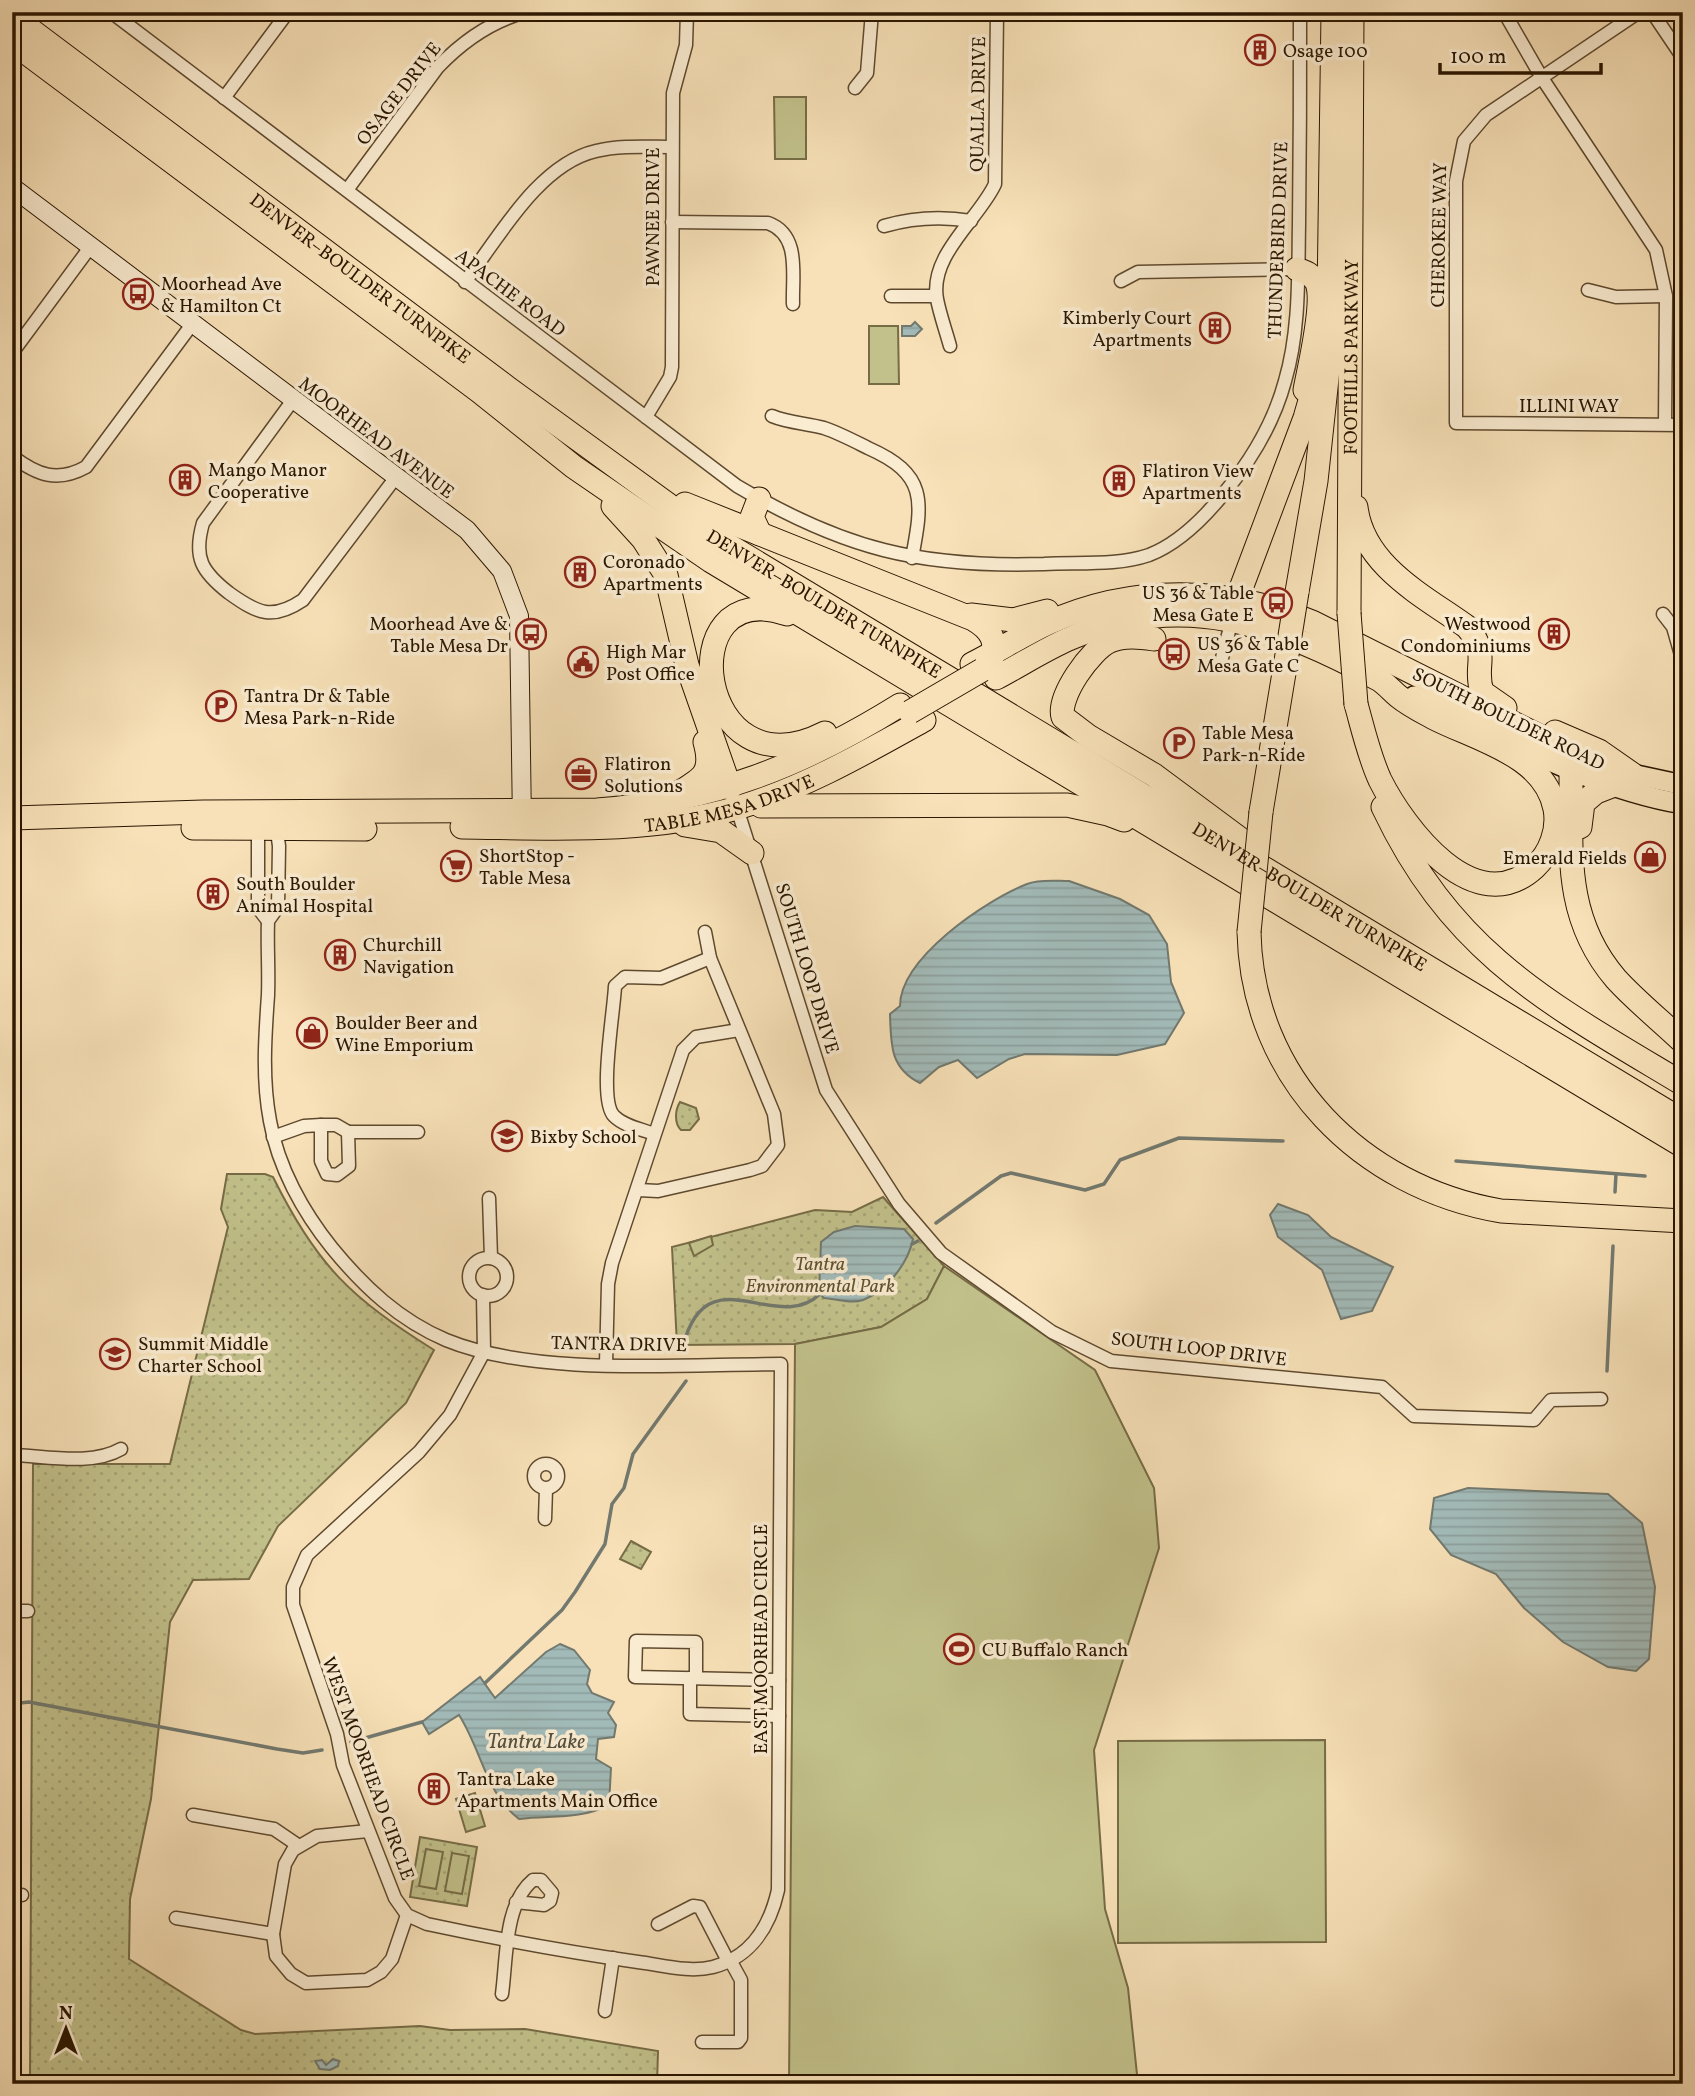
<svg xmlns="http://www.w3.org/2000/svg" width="1695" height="2096" font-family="Vollkorn,serif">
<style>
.grass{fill:url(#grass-dots);stroke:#766c46;stroke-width:2}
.garden{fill:#c2c18b;stroke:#766c46;stroke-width:2}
.water{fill:url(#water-rules);stroke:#72796f;stroke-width:2}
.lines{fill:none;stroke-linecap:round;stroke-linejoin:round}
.stream{stroke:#72796f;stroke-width:3.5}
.street-casing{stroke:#5e492e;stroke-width:15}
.secondary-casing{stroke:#2a1600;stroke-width:20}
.primary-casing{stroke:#2a1600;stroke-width:22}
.highway-casing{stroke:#2a1600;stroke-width:25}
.street{stroke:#faecd1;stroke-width:12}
.secondary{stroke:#faecd1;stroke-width:18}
.primary{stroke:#f8e1b8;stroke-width:19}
.highway{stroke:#f8e1b8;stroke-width:23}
.highway-bridge-casing{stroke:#2a1600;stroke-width:25;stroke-linecap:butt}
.highway-bridge{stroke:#f8e1b8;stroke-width:23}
.labels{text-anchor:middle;stroke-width:7;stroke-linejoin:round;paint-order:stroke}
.poi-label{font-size:19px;fill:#2a1600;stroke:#faecd1;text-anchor:start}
.street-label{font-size:19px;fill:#2a1600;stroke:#faecd1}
.park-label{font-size:19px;font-style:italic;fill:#5f5231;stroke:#faecd1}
.water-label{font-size:21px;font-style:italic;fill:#545041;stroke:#faecd1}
</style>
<defs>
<pattern id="grass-dots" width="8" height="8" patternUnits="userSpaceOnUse" patternTransform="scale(1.75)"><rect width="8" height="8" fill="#c2c18b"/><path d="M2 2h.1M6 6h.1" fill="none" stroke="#a7a576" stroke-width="1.8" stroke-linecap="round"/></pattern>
<pattern id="water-rules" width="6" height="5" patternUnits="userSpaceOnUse" patternTransform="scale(1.75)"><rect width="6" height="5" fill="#a2bbb9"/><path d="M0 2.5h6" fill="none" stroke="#8ca09d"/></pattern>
</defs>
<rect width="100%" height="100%" fill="#f8e1b8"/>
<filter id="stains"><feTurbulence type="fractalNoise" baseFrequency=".00286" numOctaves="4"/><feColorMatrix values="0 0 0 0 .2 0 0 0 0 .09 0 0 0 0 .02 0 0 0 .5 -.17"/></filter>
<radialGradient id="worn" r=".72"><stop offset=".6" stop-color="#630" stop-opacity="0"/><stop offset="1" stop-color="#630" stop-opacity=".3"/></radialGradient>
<g class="grass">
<path d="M680,1102L696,1108L699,1119L690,1130H681C674,1123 675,1110 680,1102Z"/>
<path d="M227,1174H265L273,1177C317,1266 351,1298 434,1350L406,1403L278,1526L249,1579L193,1580L170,1622L151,1799L130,1899L129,1959L241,2030L255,2034L420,2026L450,2030L525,2029L658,2051L657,2084H30L33,1464H170L228,1227L221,1209Z"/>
<path d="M883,1197L944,1266L927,1299L881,1327L795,1344L677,1345L672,1247L815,1210L852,1212Z"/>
<path d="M631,1541L651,1552L641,1569L620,1559Z"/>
<path d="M420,1837L477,1847L467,1906L410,1897Z"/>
</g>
<g class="garden">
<path d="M774,97H806V159H775Z"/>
<path d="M869,326H898L899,384H869Z"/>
<path d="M711,1236L713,1245L694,1256L689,1243Z"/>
<path d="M944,1266L1095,1370L1154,1488L1159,1548L1094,1750L1105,1909L1128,1988L1138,2084H789L795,1344L881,1327L927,1299Z"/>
<path d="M1325,1740L1326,1942L1118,1943V1741Z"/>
<path d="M475,1793L485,1826L466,1832L456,1799Z"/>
<path d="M426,1849L443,1852L436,1889L419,1886Z"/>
<path d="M452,1853L469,1856L462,1894L445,1891Z"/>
</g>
<g class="water">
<path d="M915,322L922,329L915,336H902V326H911Z"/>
<path d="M1069,881L1120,899L1149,915L1167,944L1171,982L1184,1013L1165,1044L1117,1055L1025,1054L1009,1059L977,1078L958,1060L939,1067L920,1083C890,1068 891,1045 890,1014L900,1006C900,958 986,900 1027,884C1039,879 1056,881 1069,881Z"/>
<path d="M1278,1204L1308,1215L1331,1237L1393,1267L1372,1311L1341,1319L1322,1270L1278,1237L1270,1215Z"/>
<path d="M855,1226L904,1229L913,1239C908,1264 886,1291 863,1300C851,1304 836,1299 824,1298L819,1293L821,1242L834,1232Z"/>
<path d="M1468,1488L1608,1494L1642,1523L1655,1587L1649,1659L1636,1671L1608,1667L1563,1642L1524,1608L1496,1574L1451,1555L1430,1529L1434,1498Z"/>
<path d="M560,1644L574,1650L590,1670L587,1684L592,1693L614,1702L608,1713L616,1725L614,1737L598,1739L596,1759L611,1768L609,1805C579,1820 552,1815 519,1819C485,1792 482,1751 459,1715L429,1734L422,1722L480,1677L495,1698L546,1652Z"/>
<path d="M333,2059L339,2061L338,2066L330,2070L320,2069L315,2061L322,2060L326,2065Z"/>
</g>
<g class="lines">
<g class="stream">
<path d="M1456,1161L1645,1176"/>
<path d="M1615,1192L1616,1174"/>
<path d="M936,1223L1001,1176L1011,1173L1085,1190L1104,1184L1120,1160L1179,1138L1283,1141"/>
<path d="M912,1244L918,1241"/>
<path d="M683,1346C707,1253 776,1336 820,1294"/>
<path d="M1607,1371L1613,1246"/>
<path d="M485,1683L562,1610L575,1592L605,1544L612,1504L624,1488L633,1454L686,1381"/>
<path d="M12,1704L29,1702L277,1749L303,1753L322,1750"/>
<path d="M351,1742L422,1722"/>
</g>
<g class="street-casing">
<g id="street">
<path d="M111,12L737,486C844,549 920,568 1044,564C1078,562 1117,566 1149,555C1180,543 1205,517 1225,492C1252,459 1274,422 1285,381C1300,330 1298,276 1299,224C1300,153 1300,83 1300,12"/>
<path d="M1504,12L1542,78L1656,250L1666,296L1665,424"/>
<path d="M1639,12L1486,115L1464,141L1456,181V423L1683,425"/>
<path d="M1652,12L1683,58"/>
<path d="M855,88L867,73L872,12"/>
<path d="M224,98L288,12"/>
<path d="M347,190L438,67C463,41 491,21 526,12"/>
<path d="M672,222L768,223C801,235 792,275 793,304"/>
<path d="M884,226C912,218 941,216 971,221"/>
<path d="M1121,281L1138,272L1297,269"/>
<path d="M465,282C499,237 539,164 596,151C620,145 647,147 671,147"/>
<path d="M1588,290L1616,297L1666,296"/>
<path d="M891,296H936"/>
<path d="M950,346C946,331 940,315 937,299C929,255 979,219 995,184L997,12"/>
<path d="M12,353L91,246"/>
<path d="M293,400L203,523C193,558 202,572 229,593C257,613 272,621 303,600L396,477"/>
<path d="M772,416C789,423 806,423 824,428C839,433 854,441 868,448C927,474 923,500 912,558"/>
<path d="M646,417L670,377L672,367L673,93L686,45L687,12"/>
<path d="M12,456C37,475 57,483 86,467L193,323"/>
<path d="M1663,614L1673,627L1683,662"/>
<path d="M1222,658L1233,616"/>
<path d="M736,805L826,1090L899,1204L941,1253L1052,1332L1111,1361L1382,1387L1414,1416L1534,1420L1551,1400L1601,1399"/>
<path d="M263,824L258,830V908L268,921"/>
<path d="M276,824L279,846L278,907L268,921C267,945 269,970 268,995C265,1037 262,1079 270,1121C278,1167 303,1212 332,1248C364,1287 399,1320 446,1340C536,1377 683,1364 781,1364L778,1890C770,1926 751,1957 713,1967C689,1973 662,1965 638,1962C568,1952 497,1939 427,1924L407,1915L395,1898L343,1765L337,1734L293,1605V1587L307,1555L419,1452L450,1415L484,1352L483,1295"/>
<path d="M321,1125H336L348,1132"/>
<path d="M654,1134C641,1129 624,1126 614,1116C598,1100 614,1012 615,986L625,977L661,978L710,958"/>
<path d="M273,1137L304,1126L321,1125V1161L327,1174L337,1175L349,1166L348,1132H418"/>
<path d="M638,1190L658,1191L750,1170L762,1166L778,1145L774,1114L710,958L705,932"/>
<path d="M489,1198L491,1258"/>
<circle cx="488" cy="1277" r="19"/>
<path d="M606,1364L608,1284L612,1263L683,1050L696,1037L739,1030"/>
<path d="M12,1455C46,1456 92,1466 121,1449"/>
<circle cx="546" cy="1476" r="12"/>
<path d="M545,1519L546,1489"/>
<path d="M12,1611H28"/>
<path d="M690,1678V1714L779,1716"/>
<path d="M696,1678V1642L636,1641L635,1677L779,1680"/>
<path d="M193,1815L274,1829L299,1846"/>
<path d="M368,1831L317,1836L293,1850L285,1864L273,1934L276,1956L291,1974L306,1983L367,1980L381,1972L392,1959L407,1915"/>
<path d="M12,1895H22"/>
<path d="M176,1918L273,1934"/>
<path d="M658,1924L693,1906L700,1907L728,1961"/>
<path d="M502,1994C507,1958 504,1904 533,1880H541L552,1893L550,1901L544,1905L516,1902"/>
<path d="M605,2011L613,1958"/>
<path d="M702,2042H738L741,2038V1980L730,1960"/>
</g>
</g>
<g class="secondary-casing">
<path id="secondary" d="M12,187L467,530L502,571L519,616L522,823"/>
</g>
<g class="primary-casing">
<g id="primary">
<path d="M1414,696C1500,736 1588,788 1683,804"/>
<path d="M1567,750L1632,774L1683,785"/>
</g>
</g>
<g class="highway-casing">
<g id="highway">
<path id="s1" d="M12,16L509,389L703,530L1683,1121"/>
<path d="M12,42L479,391L574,467L711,561L1683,1146"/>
<path d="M1297,269C1305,272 1311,274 1316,281C1326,300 1309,368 1305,390"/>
<path d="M759,499L752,517L760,534"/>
<path d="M685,504L973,619C992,630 999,643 990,663"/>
<path d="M613,506L643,539L666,575L687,665L730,788"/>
<path d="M1356,507C1363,566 1424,596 1467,627C1491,656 1473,664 1482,692L1505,708"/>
<path d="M1297,592L1316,481L1328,369L1333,12"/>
<path d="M1237,599L1305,418L1318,373"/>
<path id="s2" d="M1349,613L1352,12"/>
<path d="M787,614C668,573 696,799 825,733"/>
<path d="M971,615L1013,620L1047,611"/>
<path d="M1154,639C1140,637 1124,635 1110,641C1091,649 1057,697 1063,717L1088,736L1154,775L1251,847"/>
<path d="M972,664C998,651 1022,635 1048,623C1132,585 1227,586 1312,622L1567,750L1571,769C1572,846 1561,915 1616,979C1636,1001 1661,1021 1683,1042"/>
<path d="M996,678C1021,665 1045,649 1071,638C1183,589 1277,625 1378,679C1385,683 1391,690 1398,696C1409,705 1421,711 1434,718C1477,740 1545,755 1555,809C1559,830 1550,853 1535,867C1475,923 1404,828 1380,780C1369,756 1363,729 1356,704"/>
<path d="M1555,732L1599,751L1632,774"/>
<path d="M675,795C701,779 714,775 705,742"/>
<path d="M761,806L1067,805L1108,814L1124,820"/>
<path d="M1383,807C1453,955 1550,1004 1683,1084"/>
<path d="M1261,812L1285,667"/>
<path d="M12,818L203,812L597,810C713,801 802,766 900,705"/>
<path d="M685,825L721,831L752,853"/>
<path id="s3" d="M462,827C553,828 648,834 737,808C804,788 863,754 924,720"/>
<path d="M1580,827L1583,803L1596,792L1614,785"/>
<path d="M193,828L365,829"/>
<path d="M1249,932C1252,1078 1361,1187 1501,1211L1683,1221"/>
</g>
</g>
<use href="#street" class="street"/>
<use href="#secondary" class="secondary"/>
<use href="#primary" class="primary"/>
<use href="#highway" class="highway"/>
<g class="highway-bridge-casing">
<g id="highway-bridge">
<path d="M1349,613L1356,704"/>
<path d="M1285,667L1297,592"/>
<path d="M910,712L982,670"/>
<path d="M1249,932L1261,812"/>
</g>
</g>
<use href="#highway-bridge" class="highway-bridge"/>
</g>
<defs>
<g id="building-ring" transform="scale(1.575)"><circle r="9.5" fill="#faecd1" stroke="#8f2418" stroke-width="1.5"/><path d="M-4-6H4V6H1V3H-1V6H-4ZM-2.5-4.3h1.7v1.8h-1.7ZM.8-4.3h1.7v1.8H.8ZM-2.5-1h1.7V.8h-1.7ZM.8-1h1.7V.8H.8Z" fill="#8f2418"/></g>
<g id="bus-ring" transform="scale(1.575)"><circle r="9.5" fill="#faecd1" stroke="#8f2418" stroke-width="1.5"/><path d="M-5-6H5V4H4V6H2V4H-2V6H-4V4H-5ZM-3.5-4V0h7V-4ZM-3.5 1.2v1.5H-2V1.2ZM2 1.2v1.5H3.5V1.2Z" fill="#8f2418"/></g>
<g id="civic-ring" transform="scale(1.575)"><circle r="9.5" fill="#faecd1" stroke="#8f2418" stroke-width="1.5"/><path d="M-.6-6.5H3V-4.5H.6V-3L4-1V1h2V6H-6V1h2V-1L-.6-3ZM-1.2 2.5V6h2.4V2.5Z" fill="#8f2418"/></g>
<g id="parking-ring" transform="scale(1.575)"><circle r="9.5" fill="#faecd1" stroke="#8f2418" stroke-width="1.5"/><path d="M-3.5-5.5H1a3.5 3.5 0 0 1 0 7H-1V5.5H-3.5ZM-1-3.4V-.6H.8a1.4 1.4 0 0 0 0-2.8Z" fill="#8f2418"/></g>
<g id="office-ring" transform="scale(1.575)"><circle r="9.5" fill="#faecd1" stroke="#8f2418" stroke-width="1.5"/><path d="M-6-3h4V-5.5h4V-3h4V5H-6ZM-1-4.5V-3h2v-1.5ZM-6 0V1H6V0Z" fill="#8f2418"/></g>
<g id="shop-ring" transform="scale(1.575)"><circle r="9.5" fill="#faecd1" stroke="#8f2418" stroke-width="1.5"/><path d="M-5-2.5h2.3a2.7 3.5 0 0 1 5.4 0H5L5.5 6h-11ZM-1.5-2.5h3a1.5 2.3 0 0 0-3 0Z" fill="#8f2418"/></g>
<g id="supermarket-ring" transform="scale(1.575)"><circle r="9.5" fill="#faecd1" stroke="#8f2418" stroke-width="1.5"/><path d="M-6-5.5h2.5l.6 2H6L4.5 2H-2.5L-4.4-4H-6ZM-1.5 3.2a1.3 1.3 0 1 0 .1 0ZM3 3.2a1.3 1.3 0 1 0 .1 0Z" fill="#8f2418"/></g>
<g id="school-ring" transform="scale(1.575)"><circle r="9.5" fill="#faecd1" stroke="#8f2418" stroke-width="1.5"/><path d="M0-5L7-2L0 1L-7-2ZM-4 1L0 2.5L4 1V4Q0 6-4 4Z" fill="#8f2418"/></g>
<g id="stadium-ring" transform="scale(1.575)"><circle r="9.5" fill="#faecd1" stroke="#8f2418" stroke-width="1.5"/><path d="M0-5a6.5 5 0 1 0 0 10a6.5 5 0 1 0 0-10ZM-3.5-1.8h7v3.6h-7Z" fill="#8f2418"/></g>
</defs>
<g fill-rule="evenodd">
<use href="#building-ring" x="1260" y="50"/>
<use href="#bus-ring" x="138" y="294"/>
<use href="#building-ring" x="1215" y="328"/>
<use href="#building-ring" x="185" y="480"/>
<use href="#building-ring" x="1119" y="481"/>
<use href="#building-ring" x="580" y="572"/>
<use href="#bus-ring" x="1277" y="603"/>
<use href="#bus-ring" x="531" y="634"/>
<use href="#building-ring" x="1554" y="634"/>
<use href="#bus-ring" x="1174" y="654"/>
<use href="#civic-ring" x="583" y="662"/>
<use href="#parking-ring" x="221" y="706"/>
<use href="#parking-ring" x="1179" y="743"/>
<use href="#office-ring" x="581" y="774"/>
<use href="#shop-ring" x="1650" y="857"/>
<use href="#supermarket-ring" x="456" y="866"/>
<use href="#building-ring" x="213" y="894"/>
<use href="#building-ring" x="340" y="955"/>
<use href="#shop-ring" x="312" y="1033"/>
<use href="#school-ring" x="507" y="1136"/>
<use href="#school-ring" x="115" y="1354"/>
<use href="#stadium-ring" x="959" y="1649"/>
<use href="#building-ring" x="434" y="1789"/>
</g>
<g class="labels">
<g class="poi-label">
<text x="1283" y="57">Osage 100</text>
<text x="161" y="290">Moorhead Ave<tspan x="161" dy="22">&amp; Hamilton Ct</tspan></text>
<text x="1192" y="324" text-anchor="end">Kimberly Court<tspan x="1192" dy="22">Apartments</tspan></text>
<text x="208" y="476">Mango Manor<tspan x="208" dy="22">Cooperative</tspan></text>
<text x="1142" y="477">Flatiron View<tspan x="1142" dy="22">Apartments</tspan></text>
<text x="603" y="568">Coronado<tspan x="603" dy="22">Apartments</tspan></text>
<text x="1254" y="599" text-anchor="end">US 36 &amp; Table<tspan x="1254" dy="22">Mesa Gate E</tspan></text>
<text x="508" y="630" text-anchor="end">Moorhead Ave &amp;<tspan x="508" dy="22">Table Mesa Dr</tspan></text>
<text x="1531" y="630" text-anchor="end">Westwood<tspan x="1531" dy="22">Condominiums</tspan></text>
<text x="1197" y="650">US 36 &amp; Table<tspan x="1197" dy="22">Mesa Gate C</tspan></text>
<text x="606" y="658">High Mar<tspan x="606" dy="22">Post Office</tspan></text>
<text x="244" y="702">Tantra Dr &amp; Table<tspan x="244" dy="22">Mesa Park-n-Ride</tspan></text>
<text x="1202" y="739">Table Mesa<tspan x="1202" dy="22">Park-n-Ride</tspan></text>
<text x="604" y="770">Flatiron<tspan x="604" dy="22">Solutions</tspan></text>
<text x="479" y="862">ShortStop -<tspan x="479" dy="22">Table Mesa</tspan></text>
<text x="1627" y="864" text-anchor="end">Emerald Fields</text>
<text x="236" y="890">South Boulder<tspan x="236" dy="22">Animal Hospital</tspan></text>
<text x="363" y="951">Churchill<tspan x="363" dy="22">Navigation</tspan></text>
<text x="335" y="1029">Boulder Beer and<tspan x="335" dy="22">Wine Emporium</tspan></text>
<text x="530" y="1143">Bixby School</text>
<text x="138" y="1350">Summit Middle<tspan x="138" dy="22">Charter School</tspan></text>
<text x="982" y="1656">CU Buffalo Ranch</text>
<text x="457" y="1785">Tantra Lake<tspan x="457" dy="22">Apartments Main Office</tspan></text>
</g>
<g class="street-label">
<text transform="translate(398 93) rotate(-52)" y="7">OSAGE DRIVE</text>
<text transform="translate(977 104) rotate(-89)" y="7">QUALLA DRIVE</text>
<text transform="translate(652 217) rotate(-90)" y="7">PAWNEE DRIVE</text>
<text transform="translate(1438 235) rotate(-89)" y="7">CHEROKEE WAY</text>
<text transform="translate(1277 240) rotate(-88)" y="7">THUNDERBIRD DRIVE</text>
<text dy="7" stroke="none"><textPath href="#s1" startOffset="436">DENVER–BOULDER TURNPIKE</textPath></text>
<text transform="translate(511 292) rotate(37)" y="7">APACHE ROAD</text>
<text dy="7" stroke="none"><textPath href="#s2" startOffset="256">FOOTHILLS PARKWAY</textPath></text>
<text x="1569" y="412">ILLINI WAY</text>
<text transform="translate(377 437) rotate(37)" y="7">MOORHEAD AVENUE</text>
<text dy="7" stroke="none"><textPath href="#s1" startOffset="1003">DENVER–BOULDER TURNPIKE</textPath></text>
<text transform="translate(1509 718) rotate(26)" y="7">SOUTH BOULDER ROAD</text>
<text dy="7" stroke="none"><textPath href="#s3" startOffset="270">TABLE MESA DRIVE</textPath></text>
<text dy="7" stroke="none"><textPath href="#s1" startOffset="1570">DENVER–BOULDER TURNPIKE</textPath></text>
<text transform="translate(808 968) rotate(73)" y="7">SOUTH LOOP DRIVE</text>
<text transform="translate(619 1343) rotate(1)" y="7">TANTRA DRIVE</text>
<text transform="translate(1199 1348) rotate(7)" y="7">SOUTH LOOP DRIVE</text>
<text transform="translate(760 1639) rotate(-90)" y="7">EAST MOORHEAD CIRCLE</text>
<text transform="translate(369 1768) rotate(70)" y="7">WEST MOORHEAD CIRCLE</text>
</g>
<g class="park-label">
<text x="820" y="1270">Tantra<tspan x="820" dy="22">Environmental Park</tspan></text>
</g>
<g class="water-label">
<text x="536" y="1748">Tantra Lake</text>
</g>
</g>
<rect width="1695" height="2096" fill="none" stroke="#f8e1b8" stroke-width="42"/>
<rect x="14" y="14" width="1667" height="2068" fill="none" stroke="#2a1600" stroke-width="3.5"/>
<rect x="21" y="21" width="1653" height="2054" fill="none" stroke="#2a1600" stroke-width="2"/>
<g transform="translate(66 2029)" stroke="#faecd1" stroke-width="5" paint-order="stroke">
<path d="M0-5L12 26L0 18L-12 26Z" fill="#2a1600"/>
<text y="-10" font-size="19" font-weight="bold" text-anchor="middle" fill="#2a1600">N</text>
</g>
<path d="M1440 63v10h161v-10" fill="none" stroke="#2a1600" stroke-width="3.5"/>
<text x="1450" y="63" font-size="21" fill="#2a1600" stroke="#faecd1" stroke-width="5" paint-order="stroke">100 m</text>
<rect width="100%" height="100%" filter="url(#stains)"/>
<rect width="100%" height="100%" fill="url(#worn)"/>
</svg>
